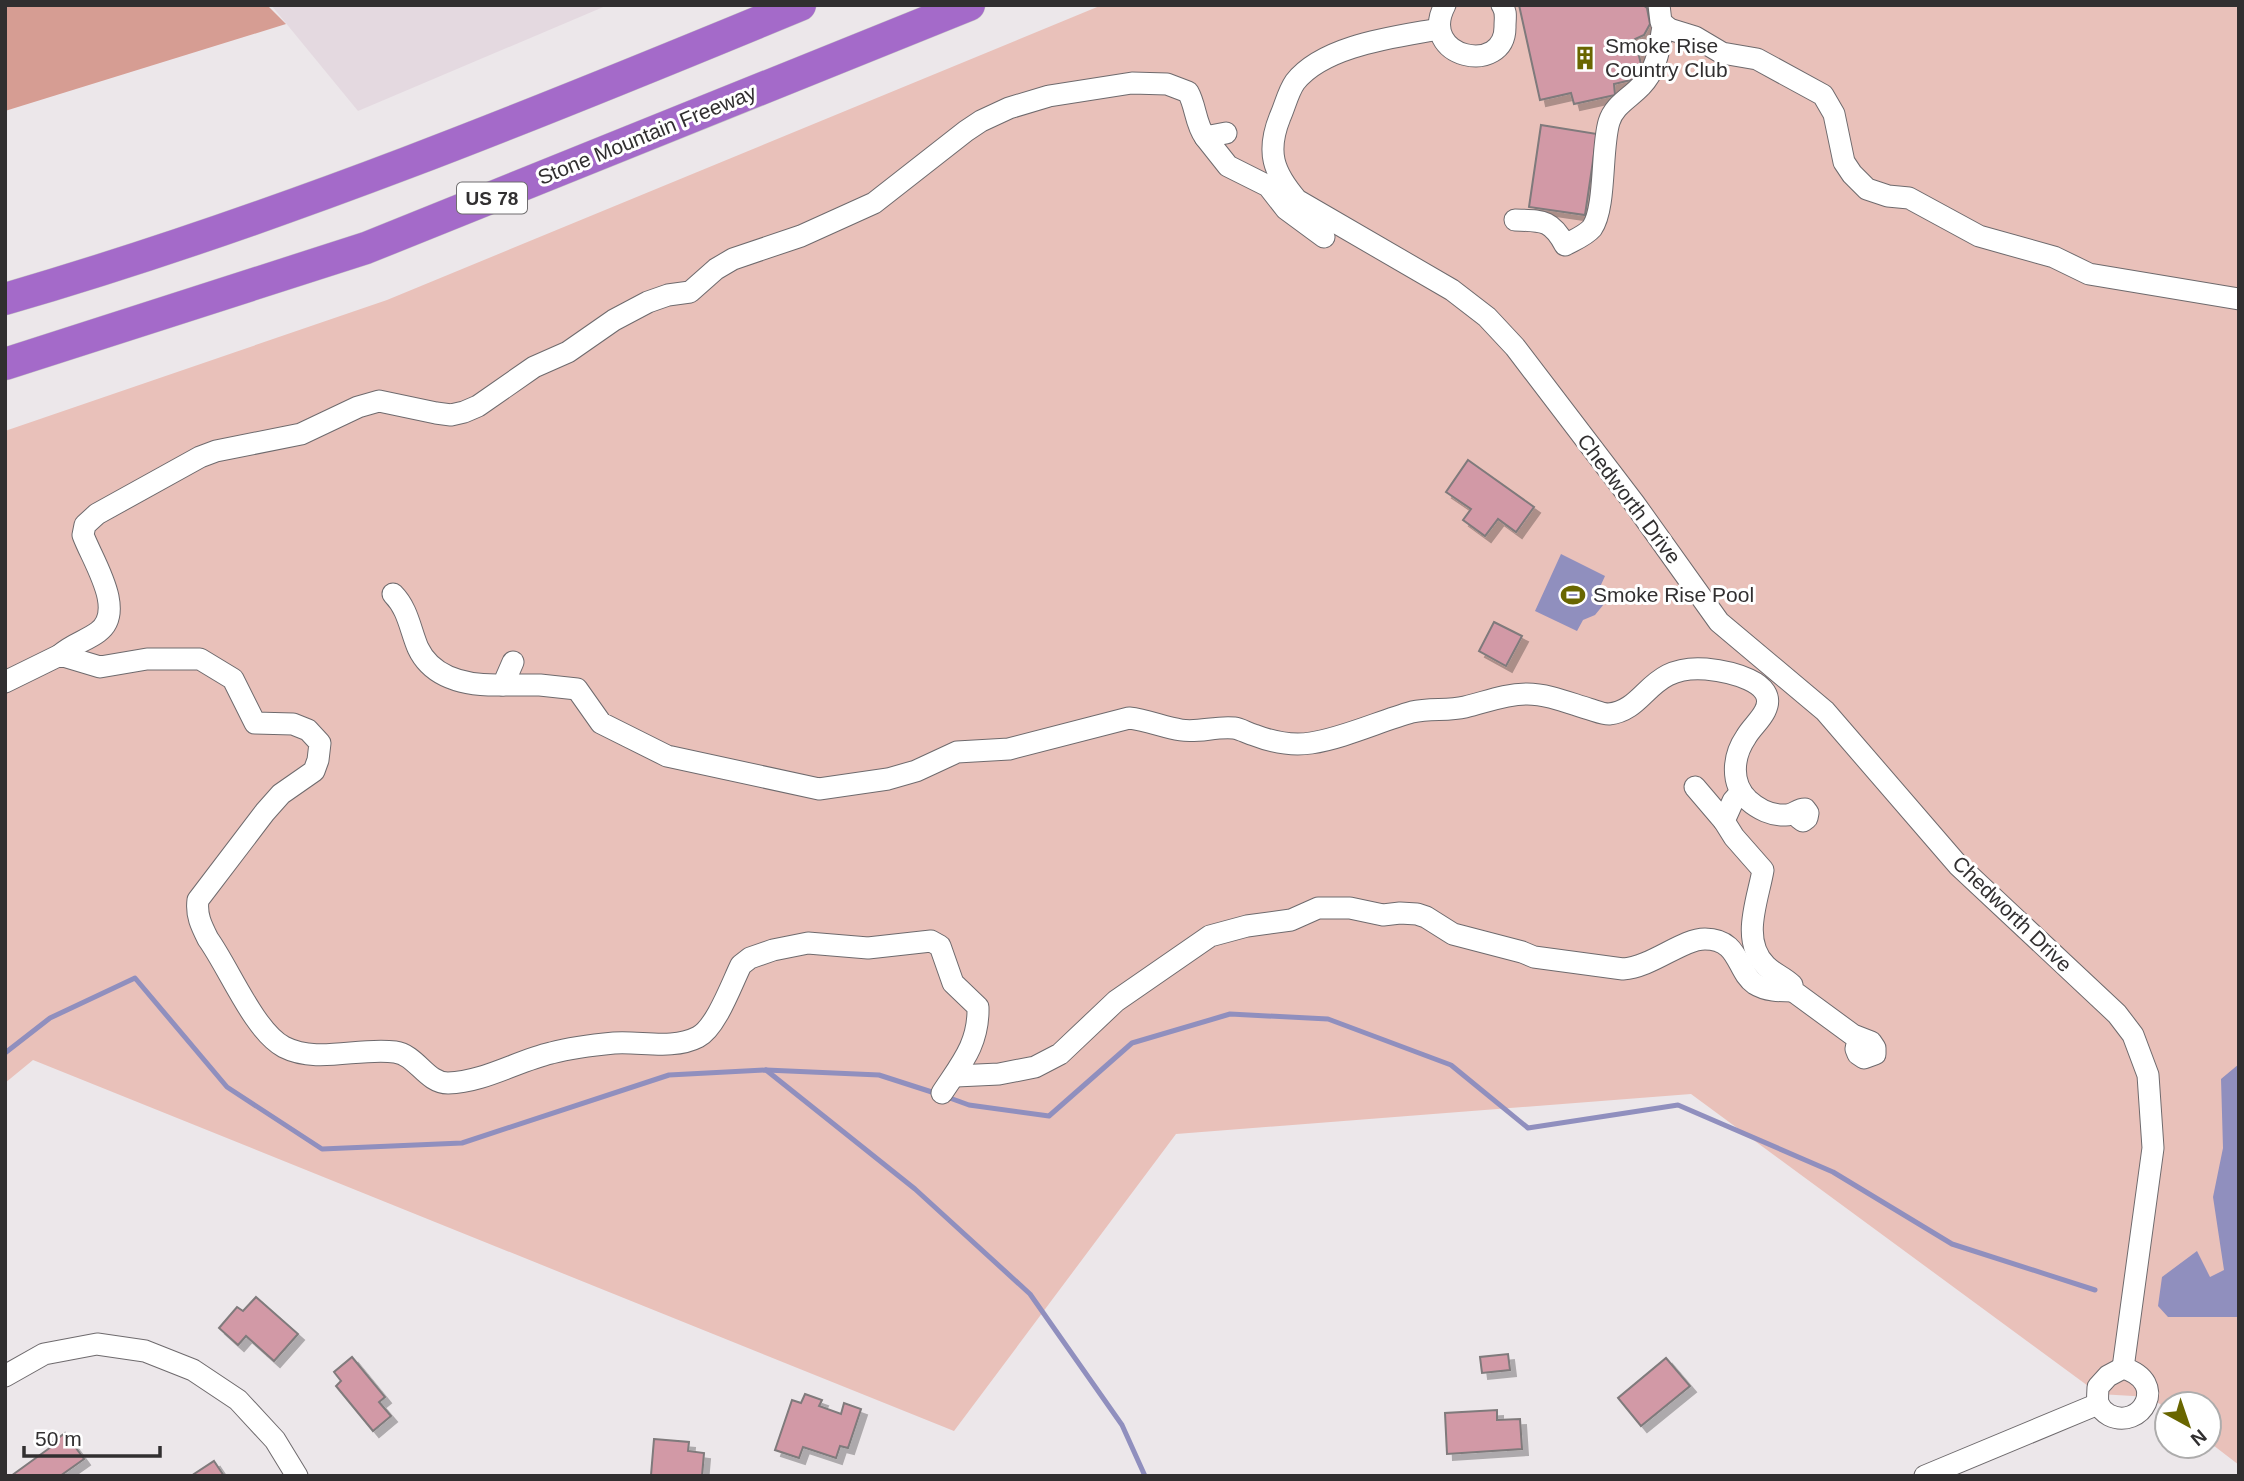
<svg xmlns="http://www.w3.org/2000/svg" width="2244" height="1481" font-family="Helvetica,sans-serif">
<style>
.built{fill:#e4d9e0}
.green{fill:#e9c1ba}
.forest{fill:#d69d93}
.water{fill:#908fbe}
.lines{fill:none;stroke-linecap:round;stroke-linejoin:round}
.stream{stroke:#908fbe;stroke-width:5}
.building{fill:#d299a6;stroke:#7f7a7b;stroke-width:2;filter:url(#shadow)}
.minor-casing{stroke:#6e6a6d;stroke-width:23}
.highway-casing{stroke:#c5c5c5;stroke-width:33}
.minor{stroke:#fff;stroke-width:21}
.highway{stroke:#a46ac9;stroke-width:32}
.labels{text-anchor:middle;stroke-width:6;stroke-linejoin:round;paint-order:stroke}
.shield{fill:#fff;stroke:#6f6d6e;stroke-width:2}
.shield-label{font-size:19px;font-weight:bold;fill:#312f30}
.poi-label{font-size:21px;fill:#312f30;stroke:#fff;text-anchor:start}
.street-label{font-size:21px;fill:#312f30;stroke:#fff}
</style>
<defs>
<filter id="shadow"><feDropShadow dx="6" dy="6" stdDeviation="0" flood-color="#0004"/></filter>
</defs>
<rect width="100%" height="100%" fill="#ece7ea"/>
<path class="built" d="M271,5H608L358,111Z"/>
<path class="green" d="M1102,5H2239V1465L2209,1442V1404H2167V1409L2150,1397L2099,1394L1691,1094L1176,1134L954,1431L33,1060L5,1083V431L387,300Z"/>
<path class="forest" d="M5,5H267L286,24L5,111Z"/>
<g class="water">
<path d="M1561,554L1605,576L1600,587L1604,604L1595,615L1583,620L1577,631L1535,611Z"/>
<path d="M2239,1064V1317H2168L2158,1306L2162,1277L2197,1251L2210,1277L2224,1270L2213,1197L2223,1148L2221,1079Z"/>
</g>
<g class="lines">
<g class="stream">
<path d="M5,1053L50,1018L135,978L227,1087L322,1149L462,1143L669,1075L766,1070L879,1075L938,1094"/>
<path d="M766,1070L915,1189L1030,1294L1122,1425L1145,1476"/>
<path d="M947,1097L969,1105L1049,1116L1132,1043L1230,1014L1328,1019L1451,1065L1528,1128L1678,1105L1833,1172L1952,1244L2095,1290"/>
</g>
</g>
<g class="building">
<path d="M1519,5H1643L1647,8L1650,24L1644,35L1635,39L1644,77L1614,84L1615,95L1574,104L1571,93L1540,100Z"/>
<path d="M1541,125L1597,134L1585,215L1529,207Z"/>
<path d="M1468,460L1534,507L1516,532L1498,519L1485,536L1463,520L1471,509L1446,492Z"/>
<path d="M1494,622L1522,636L1506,666L1479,651Z"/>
<path d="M256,1297L298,1334L274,1361L246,1336L238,1345L219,1328L237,1307L243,1311Z"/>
<path d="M1508,1354L1510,1370L1482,1373L1480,1357Z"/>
<path d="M352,1357L385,1397L379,1402L391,1416L373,1431L336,1386L341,1381L334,1372Z"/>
<path d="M1666,1358L1690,1386L1641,1426L1618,1398Z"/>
<path d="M805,1394L822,1400L819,1406L841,1414L844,1403L861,1409L848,1448L840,1446L836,1458L803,1447L799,1458L775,1450L792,1400L801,1403Z"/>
<path d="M1497,1410V1420L1520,1419L1522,1449L1447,1454L1445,1413Z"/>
<path d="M65,1433L84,1459L60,1476H11L51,1447L49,1445Z"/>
<path d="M654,1439L689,1442L688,1451L704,1453L702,1476L651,1475Z"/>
<path d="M214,1461L224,1476H191Z"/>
</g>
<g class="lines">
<g class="minor-casing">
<g id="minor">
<path d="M1445,5C1417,58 1506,77 1505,26C1505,18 1507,12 1502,5"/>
<path d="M1439,29C1396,37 1324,45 1295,82C1288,92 1285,106 1280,117C1266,152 1273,172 1297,200L1452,290L1487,317L1515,347L1634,503L1719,622L1825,711L1958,865L2117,1014L2133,1035L2148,1075L2153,1148L2123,1368"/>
<path d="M1669,29L1695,37L1722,53L1757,59L1823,95L1834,114L1844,162L1852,174L1867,189L1888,196L1909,198L1979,236L2054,257L2089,274L2239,299"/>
<path d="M1205,137L1228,166L1268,186L1286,209L1324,237"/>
<path d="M1515,220C1542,221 1551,219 1565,245C1574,240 1585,236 1592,228C1606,208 1601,149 1609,122C1614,105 1630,98 1641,86C1655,72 1659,52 1662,32L1669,29L1661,22L1659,5"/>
<path d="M393,594C408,609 410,629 418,648C433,680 471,686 503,685L513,662"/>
<path d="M60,655C72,644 86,641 98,632C127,611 92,560 83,535L85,525L97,514L200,457L216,451L301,434L358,407L379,401L436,413L451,415L464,412L478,406L534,367L568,352L614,320L648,302L668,295L690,292L716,269L733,259L801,236L874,203L966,131L981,121L1009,108L1049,96L1132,83L1167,84L1188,92C1196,106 1195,123 1205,137L1226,133"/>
<path d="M5,682L60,655L100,667L147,659H200L233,679L255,723L293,724L308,730L320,743L318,760L314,771L281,794L265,812L198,900C196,915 201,925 208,939C229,968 254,1031 284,1047C317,1064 359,1047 395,1052C417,1055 426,1083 448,1083C484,1082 517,1061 551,1053C570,1048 593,1045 614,1043C641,1041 673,1050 698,1037C716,1028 732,983 741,965L750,958L773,950L808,943L868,948L931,941L940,946L953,983L978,1007C979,1044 961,1064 942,1093"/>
<path d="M503,685H540L577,689L601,723L667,756L819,789L888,779L916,771L957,752L1009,749L1129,718C1147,720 1163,727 1181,730C1198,733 1216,726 1234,728C1241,729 1247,733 1254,735C1272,742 1291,746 1311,743C1344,738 1380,721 1412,712C1430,708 1448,711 1465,707C1486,702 1505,694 1527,694C1548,694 1569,703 1589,709C1596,711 1602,714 1609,714C1647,710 1648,664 1706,669C1726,671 1780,681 1765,711C1760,721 1751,728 1746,737C1733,756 1730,783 1748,800C1758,809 1772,816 1786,815C1794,815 1797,809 1805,809L1808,813L1807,818L1803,821L1799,818L1797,814L1803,812L1805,814L1802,816"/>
<path d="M1695,787L1724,821L1733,801L1741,792"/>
<path d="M1724,821L1734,837L1763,870C1758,900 1740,940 1766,966C1774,974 1784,977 1792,985L1793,991L1853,1035L1871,1042L1875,1048V1054L1864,1058L1858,1054L1856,1049L1857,1044L1863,1042L1869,1045L1871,1052L1865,1055L1860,1051L1861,1046L1865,1049"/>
<path d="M956,1076L999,1074L1035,1067L1060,1054L1116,1001L1210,936L1247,926L1291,920L1318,908H1350L1383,915L1400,913L1417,914L1426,917L1453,934L1522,952L1534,957L1623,969C1652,967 1682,939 1705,939C1740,939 1736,971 1755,984C1766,991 1780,991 1793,991"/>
<path d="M2123,1368C2170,1382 2141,1431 2109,1415C2105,1413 2100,1408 2098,1403C2097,1398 2098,1391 2098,1387L2108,1376Z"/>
<path d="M5,1376L44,1354L97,1344L145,1351L193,1370L238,1400L275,1440L297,1476"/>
<path d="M1925,1476L2098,1404"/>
</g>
</g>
<g class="highway-casing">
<g id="highway">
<path d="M5,299C277,220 539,113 800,5"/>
<path d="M5,364L366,248L969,5"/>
</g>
</g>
<use href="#minor" class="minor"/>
<use href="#highway" class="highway"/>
</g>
<defs>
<g id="building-bare" transform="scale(1.89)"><path d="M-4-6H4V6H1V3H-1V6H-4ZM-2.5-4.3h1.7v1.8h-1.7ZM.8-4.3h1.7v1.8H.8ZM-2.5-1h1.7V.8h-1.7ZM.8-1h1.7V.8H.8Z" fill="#696600" stroke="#fff" stroke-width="2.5" paint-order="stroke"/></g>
<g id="stadium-bare" transform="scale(1.89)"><path d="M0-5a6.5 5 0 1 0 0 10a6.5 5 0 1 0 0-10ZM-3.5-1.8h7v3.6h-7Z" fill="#696600" stroke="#fff" stroke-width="2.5" paint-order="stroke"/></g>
</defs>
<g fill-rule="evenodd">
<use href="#building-bare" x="1585" y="58"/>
<use href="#stadium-bare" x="1573" y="595"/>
</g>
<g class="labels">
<rect class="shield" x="457" y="182.5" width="70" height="31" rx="5"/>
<g class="shield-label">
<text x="492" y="205">US 78</text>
</g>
<g class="poi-label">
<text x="1605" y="53">Smoke Rise<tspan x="1605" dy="24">Country Club</tspan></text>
<text x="1593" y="602">Smoke Rise Pool</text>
</g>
<g class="street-label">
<text transform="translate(647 135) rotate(-22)" y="7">Stone Mountain Freeway</text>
<text transform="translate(1629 499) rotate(53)" y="7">Chedworth Drive</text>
<text transform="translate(2012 914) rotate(44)" y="7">Chedworth Drive</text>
</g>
</g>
<rect width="2244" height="1481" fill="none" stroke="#312f30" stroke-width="14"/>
<g transform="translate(2188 1425) rotate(140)"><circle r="33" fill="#ffffff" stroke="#adacac" stroke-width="2"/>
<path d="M0-5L12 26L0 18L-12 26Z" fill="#696600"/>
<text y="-10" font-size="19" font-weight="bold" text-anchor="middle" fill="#312f30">N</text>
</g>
<path d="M24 1446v10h136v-10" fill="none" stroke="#312f30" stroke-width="3.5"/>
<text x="35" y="1446" font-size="21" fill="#312f30" stroke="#ffffff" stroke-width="5" paint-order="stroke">50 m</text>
</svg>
